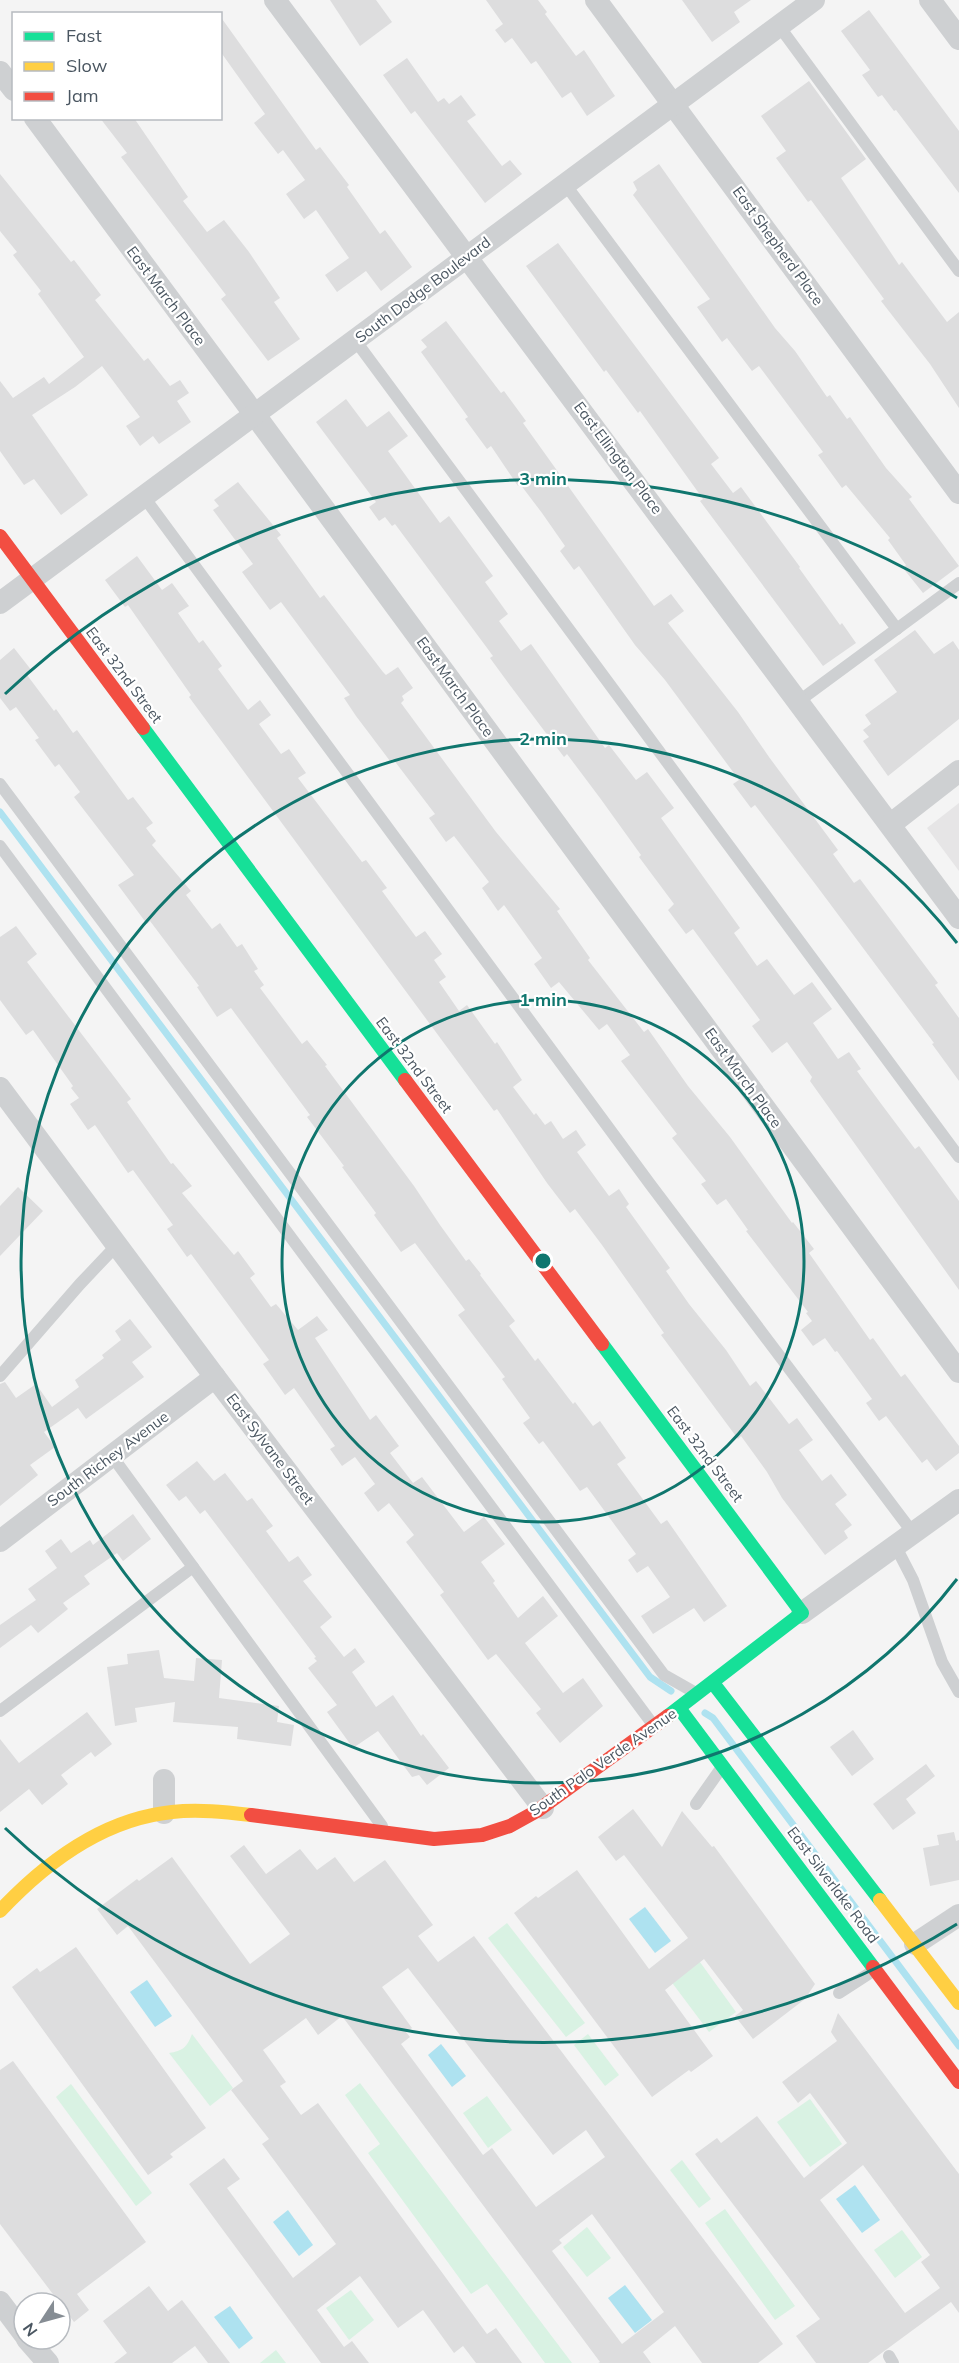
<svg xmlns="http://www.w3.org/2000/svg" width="959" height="2363" font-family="Mulish,sans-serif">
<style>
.education{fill:#e6e5e6}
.green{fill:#d9f2e3}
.water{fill:#aee2f0}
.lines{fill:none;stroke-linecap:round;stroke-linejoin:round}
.stream{stroke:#aee2f0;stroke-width:7}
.building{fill:#ddddde;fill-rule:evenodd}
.lane{stroke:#ced0d2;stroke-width:12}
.street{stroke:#ced0d2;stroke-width:22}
.fast{stroke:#16e098;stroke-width:14}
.slow{stroke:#ffcf43;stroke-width:14}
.jam{stroke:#f24e42;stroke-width:14}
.ring{fill:none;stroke:#0f766e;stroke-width:3}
.labels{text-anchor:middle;stroke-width:4.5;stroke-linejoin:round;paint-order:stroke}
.street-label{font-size:15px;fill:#4a5661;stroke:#fff}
.centre{fill:#0f766e;stroke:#fff;stroke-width:3}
.ring-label{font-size:18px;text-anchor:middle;font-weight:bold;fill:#0f766e;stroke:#fff;stroke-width:4.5;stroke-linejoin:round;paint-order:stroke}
</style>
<rect width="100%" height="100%" fill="#f4f4f4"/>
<path class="education" d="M959,803V871L927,828Z"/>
<g class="green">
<path d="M507,1923L585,2023L566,2037L488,1938Z"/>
<path d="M692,1951L736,2012L709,2032L664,1972Z"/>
<path d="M192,2034L233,2088L210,2106L169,2053C183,2051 187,2047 192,2034Z"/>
<path d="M588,2034L619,2075L605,2086L574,2045Z"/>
<path d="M360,2083L572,2363H545L487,2284L471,2294L368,2153L380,2144L345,2095Z"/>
<path d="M71,2084L152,2193L136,2206L56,2097Z"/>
<path d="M487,2096L512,2130L488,2148L463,2113Z"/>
<path d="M810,2099L842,2144L810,2167L777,2122Z"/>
<path d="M682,2160L711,2199L699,2208L670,2170Z"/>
<path d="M725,2209L795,2306L775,2320L705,2223Z"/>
<path d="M587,2227L611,2258L587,2277L563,2247Z"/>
<path d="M902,2230L922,2257L895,2278L874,2250Z"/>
<path d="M351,2290L374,2320L349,2340L326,2308Z"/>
<path d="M276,2350L286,2363H260Z"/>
</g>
<g class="water">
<path d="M645,1907L671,1941L655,1953L629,1919Z"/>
<path d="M147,1980L172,2016L155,2027L130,1992Z"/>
<path d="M441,2044L466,2076L452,2087L428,2055Z"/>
<path d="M855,2185L880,2220L862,2233L836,2199Z"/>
<path d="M288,2210L313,2245L299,2256L273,2222Z"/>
<path d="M625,2285L652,2320L635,2333L608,2298Z"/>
<path d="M230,2306L253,2338L239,2349L214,2317Z"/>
</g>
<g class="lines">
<g class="stream">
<path d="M0,812L650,1677L671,1691"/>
<path d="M705,1713L713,1718L959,2046"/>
</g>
</g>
<g class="building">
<path d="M330,0H376L392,22L360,46Z"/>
<path d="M486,0H538L547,12L545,14L576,56L584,50L615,96L587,116L571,92L562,98L536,61L531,64L512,38L505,43L495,30L503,24Z"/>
<path d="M682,0H751L734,12L740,22L712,42Z"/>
<path d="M869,10L959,131V193L896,110L894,111L882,95L878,97L862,75L870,70L841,31Z"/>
<path d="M220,16L316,150L320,147L349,185L347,187L380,234L385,230L412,267L381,291L366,271L337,292L325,275L349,258L316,210L304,219L286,194L305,180L283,150L278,154L254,123L265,114L220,51Z"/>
<path d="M407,58L438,102L444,98L449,104L461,95L476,115L467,121L502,166L510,160L522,174L485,203L415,111L411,114L383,75Z"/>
<path d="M809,81L866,159L841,178L899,265L902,262L947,322L959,312V408L930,364L881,301L884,299L811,200L808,202L776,158L786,151L761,116Z"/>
<path d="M100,118H134L188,197L183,201L207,232L224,220L249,252L280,298L274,302L300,339L268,361L221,299L226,295L121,157L127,153Z"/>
<path d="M659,164L775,328L795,351L827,397L830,395L847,419L850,417L886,468L912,497L909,499L959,566L923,593L903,568L906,565L888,540L890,538L846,485L842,488L818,455L823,452L759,366L752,371L727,338L722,342L697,307L710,299L633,195L637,190L633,182Z"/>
<path d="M0,174L71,262L74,260L101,295L95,300L144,361L148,358L170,386L180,380L189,393L177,401L191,422L159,444L153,436L140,446L126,426L140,417L102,366L75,387L32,415L88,495L61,515L34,479L24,485L0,451V381L13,398L44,377L49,384L84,357L38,294L41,291L13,255L17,252L0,231Z"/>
<path d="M558,243L719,458L711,464L733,493L741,487L800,567L799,568L840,625L842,623L856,643L823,666L700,501L703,499L640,411L638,413L606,370L604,372L526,266Z"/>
<path d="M446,321L501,393L504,391L526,421L523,423L654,606L671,594L684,611L668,623L738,712L769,757L838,850L833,854L854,883L860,879L938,983L935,985L959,1018V1081L932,1044L934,1043L816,885L755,805L751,808L733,784L739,780L665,680L635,645L579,566L574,570L560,551L565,546L542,513L520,484L518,486L491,446L487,449L465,419L468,417L421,352L427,347L421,340Z"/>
<path d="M346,399L367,427L389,411L408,436L388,451L440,523L449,516L493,576L485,582L508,614L499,621L521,651L531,644L605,748L609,745L636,780L647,772L674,808L661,818L740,928L734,933L757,966L767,959L794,995L812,982L832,1009L813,1023L838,1059L849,1052L861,1069L857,1071L882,1105L915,1149L919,1146L959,1201V1290L810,1081L812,1077L787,1042L772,1053L752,1026L760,1020L693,929L686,934L668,910L674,904L639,857L641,855L600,798L567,754L564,757L509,684L490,658L493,656L395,524L392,526L385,517L379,521L369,507L376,502L316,422Z"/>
<path d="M238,482L281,535L277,538L320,598L324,595L383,672L386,675L398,667L413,688L402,696L404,700L401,703L496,832L560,909L557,911L590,958L588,960L644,1032L648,1029L688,1086L730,1137L792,1223L793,1222L814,1249L809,1253L870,1340L873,1338L901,1377L905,1374L959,1446V1453L936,1471L927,1459L922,1463L886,1416L879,1421L866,1403L872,1399L837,1351L835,1352L825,1338L813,1346L801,1330L812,1321L806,1313L808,1312L746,1231L748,1230L726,1199L717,1205L701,1184L706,1181L672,1138L677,1134L621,1061L630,1055L607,1024L599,1030L559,982L551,988L534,964L542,958L504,905L498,911L482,888L489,882L454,836L446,842L429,818L435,814L393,759L390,761L356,716L344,698L350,695L281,602L270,610L242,572L253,564L213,510L219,506L214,500Z"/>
<path d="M137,556L162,590L172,583L189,606L178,613L199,643L203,640L222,666L218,669L248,710L260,700L271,715L259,724L281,754L289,749L306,773L298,778L362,862L366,860L387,888L382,891L416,937L425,931L442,954L434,960L446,977L439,982L459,1011L467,1005L495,1044L497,1042L522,1080L513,1087L534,1115L536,1113L545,1125L551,1121L563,1139L576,1130L586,1145L577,1152L609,1196L619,1189L629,1204L626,1207L670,1268L666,1271L689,1304L726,1350L750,1386L756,1381L789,1424L797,1418L813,1440L799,1450L822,1481L831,1474L847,1495L835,1504L852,1525L844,1531L848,1538L825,1555L782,1498L767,1472L741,1436L738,1439L661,1335L664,1333L602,1245L575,1209L570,1213L547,1183L497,1109L494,1111L189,697L191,695L128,605L125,607L105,580Z"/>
<path d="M915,630L934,654L953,641L959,650V719L888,776L863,741L869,737L863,730L871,724L865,715L897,692L874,660Z"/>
<path d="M14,648L32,671L27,675L54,711L56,709L73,733L77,730L128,800L133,797L153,823L146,828L156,841L152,845L191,891L186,895L212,929L220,923L237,947L242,944L258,969L254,971L264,985L260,988L302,1044L307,1040L327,1065L325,1066L414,1186L440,1225L466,1261L469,1259L481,1274L480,1275L515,1321L509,1326L535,1361L538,1358L573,1404L575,1402L593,1426L600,1421L626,1458L617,1464L661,1524L667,1520L727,1606L704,1622L694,1608L653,1634L641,1616L670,1597L648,1566L637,1573L628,1560L636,1554L587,1487L580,1491L543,1441L539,1444L523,1423L530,1418L502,1379L505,1377L458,1315L465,1310L415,1243L401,1252L374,1215L376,1213L342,1167L344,1166L307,1117L310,1115L231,1008L217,1017L197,987L199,986L150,921L147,924L118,885L134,875L74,797L80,792L59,764L55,767L35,740L39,738L16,707L10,711L0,698V660Z"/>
<path d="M16,926L37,954L27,962L131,1099L127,1102L171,1164L173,1163L192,1186L182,1193L234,1255L238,1251L255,1274L250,1278L271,1307L276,1304L298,1330L317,1316L328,1330L315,1338L370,1420L376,1415L399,1446L390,1453L413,1483L422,1477L464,1532L484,1517L505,1544L481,1562L495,1581L493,1583L518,1618L543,1596L558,1616L525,1643L563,1693L583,1678L603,1706L560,1743L536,1713L541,1709L496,1654L488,1660L440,1595L444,1592L406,1542L414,1535L389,1503L378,1512L364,1493L375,1484L355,1457L342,1466L330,1449L335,1446L294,1388L285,1395L263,1364L269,1360L191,1254L187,1257L167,1229L173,1225L133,1170L128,1173L95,1125L88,1130L70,1104L79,1098L71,1088L73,1086L33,1030L26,1035L0,1000V937Z"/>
<path d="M18,1187L43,1211L0,1256V1206Z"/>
<path d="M130,1319L152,1347L132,1362L144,1377L86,1419L78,1408L44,1432L55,1447L30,1465L38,1475L0,1506V1384L5,1382L16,1398L36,1384L52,1407L79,1387L75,1380L104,1358L102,1355L121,1340L115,1331Z"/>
<path d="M197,1461L214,1481L225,1473L247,1501L252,1498L273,1526L266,1531L289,1562L298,1556L312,1575L303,1581L332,1617L320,1627L344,1657L355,1648L365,1662L352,1672L376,1707L393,1695L421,1736L423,1734L449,1768L427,1785L419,1775L412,1777L378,1731L353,1748L327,1712L337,1705L308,1668L317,1661L314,1658L316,1657L205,1510L200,1514L186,1496L179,1501L166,1485Z"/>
<path d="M133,1514L151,1539L123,1561L117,1553L84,1576L90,1584L63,1603L68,1609L38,1633L31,1625L0,1648V1625L36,1600L28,1589L57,1568L45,1551L61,1539L71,1553L90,1540L93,1545Z"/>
<path d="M159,1650L164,1678L194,1681L196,1658L222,1660L219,1698L279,1706L277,1722L294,1725L291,1746L237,1739L238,1727L173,1722L175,1702L135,1708L137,1722L115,1726L107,1667L128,1664L127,1654Z"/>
<path d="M87,1712L112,1744L95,1757L91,1752L61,1775L68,1784L42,1805L29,1789L0,1812V1739L19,1763Z"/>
<path d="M853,1730L874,1759L852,1776L830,1747Z"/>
<path d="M926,1764L935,1776L906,1799L916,1813L893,1830L873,1804Z"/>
<path d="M633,1809L662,1847L682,1811L712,1847L714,1846L815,1984L805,1999L753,2039L735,2016L743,2010L704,1959L665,1990L713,2056L691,2072L689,2070L652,2097L514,1913L536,1896L538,1898L577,1870L649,1969L688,1938L624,1855L616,1861L598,1837Z"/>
<path d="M954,1832L956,1841L959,1840V1880L930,1886L923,1848L939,1845L937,1835Z"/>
<path d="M244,1845L266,1874L300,1849L317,1870L335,1857L354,1882L385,1860L433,1925L418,1936L438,1962L474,1936L783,2344L758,2363H702L675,2326L643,2352L651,2363H598L600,2362L342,2016L318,2035L306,2018L263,2050L286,2082L280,2086L301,2115L318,2103L487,2334L496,2328L522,2363H476L463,2346L454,2353L423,2310L398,2328L360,2276L317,2310L344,2347L352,2341L369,2363H321L189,2184L224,2158L240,2179L227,2188L293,2278L336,2244L262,2144L269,2139L231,2090L243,2081L128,1926L117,1935L97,1909L137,1879L139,1881L172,1857L250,1964L290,1934L230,1856ZM408,1968L553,2155L586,2130L605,2157L536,2207L492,2148L483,2155L401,2044L410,2037L406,2032L412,2028L382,1987ZM592,2214L664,2312L622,2344L552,2251L562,2243L559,2240Z"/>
<path d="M76,1947L206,2128L170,2154L173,2157L148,2175L12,1987L37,1968L40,1972Z"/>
<path d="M838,2013L959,2174V2313L951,2302L868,2363H816L796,2336L820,2319L695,2154L717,2138L721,2143L757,2116L804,2178L847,2143L810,2093L798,2103L782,2082L837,2041L831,2032ZM863,2165L930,2255L921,2262L940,2288L905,2313L820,2200Z"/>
<path d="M13,2061L146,2242L77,2294L89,2310L74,2322L0,2224V2070Z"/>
<path d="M149,2286L168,2311L182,2300L230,2363H208L195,2346L172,2363H114L127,2353L103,2321Z"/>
</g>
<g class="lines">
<g class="lane">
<path d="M779,26L959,271"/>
<path d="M565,184L897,629"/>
<path d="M355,340L959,1157"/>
<path d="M144,497L650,1184L913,1533"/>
<path d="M799,701L959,583"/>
<path d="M0,784L664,1675L694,1692"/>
<path d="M0,846L654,1726"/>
<path d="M0,1376L80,1284L117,1245"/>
<path d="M112,1456L382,1826"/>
<path d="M896,1547L913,1580L942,1662L959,1692"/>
<path d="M0,1711L193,1567"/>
<path d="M696,1804L722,1767"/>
<path d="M839,1993L873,1971"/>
<path d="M889,2356L893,2363"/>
</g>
<g class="street">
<path d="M275,0L959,918"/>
<path d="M596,0L959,493"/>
<path d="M930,0L959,39"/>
<path d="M0,72L14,90"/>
<path d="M35,118L255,415L959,1372"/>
<path d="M0,603L814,0"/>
<path d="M891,824L959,771"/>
<path d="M0,1088L215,1377L543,1808"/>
<path d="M0,1541L215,1377"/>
<path d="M802,1613L959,1500"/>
<path d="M164,1813V1780"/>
<path d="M915,1944L959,1915"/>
<path d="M0,2302L24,2334"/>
<path d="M27,2339L48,2363"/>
</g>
<g class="fast">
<path d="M143,728L405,1080"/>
<path d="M602,1344L802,1613L668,1716"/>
<path d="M713,1683L880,1900"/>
<path d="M679,1708L873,1967"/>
</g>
<g class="slow">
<path d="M880,1900L959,2003"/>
<path d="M0,1911C46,1862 103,1819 172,1812C198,1809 225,1812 251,1815"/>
</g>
<g class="jam">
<path d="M0,536L143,728"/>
<path d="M405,1080L602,1344"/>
<path d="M251,1815L434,1839L482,1835L510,1826L537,1811L668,1716"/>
<path d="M873,1967L959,2082"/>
</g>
</g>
<g class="ring">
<circle cx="543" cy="1261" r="261"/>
<path d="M957 1579A522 522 0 1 1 957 943"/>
<path d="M957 1924A782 782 0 0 1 5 1828M5 694A782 782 0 0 1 957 598"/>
</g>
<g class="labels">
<g class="street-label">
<text transform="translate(778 246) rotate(54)" y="5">East Shepherd Place</text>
<text transform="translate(423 290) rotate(-37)" y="5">South Dodge Boulevard</text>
<text transform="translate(166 296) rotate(53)" y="5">East March Place</text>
<text transform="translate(618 458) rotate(53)" y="5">East Ellington Place</text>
<text transform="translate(124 675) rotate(53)" y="5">East 32nd Street</text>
<text transform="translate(455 687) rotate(54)" y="5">East March Place</text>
<text transform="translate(414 1065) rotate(53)" y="5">East 32nd Street</text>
<text transform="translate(743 1078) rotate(54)" y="5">East March Place</text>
<text transform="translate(270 1449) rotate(53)" y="5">East Sylvane Street</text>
<text transform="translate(705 1454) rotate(53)" y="5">East 32nd Street</text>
<text transform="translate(108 1459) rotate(-37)" y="5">South Richey Avenue</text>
<text transform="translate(603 1762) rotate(-35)" y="5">South Palo Verde Avenue</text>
<text transform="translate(833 1885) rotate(53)" y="5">East Silverlake Road</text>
</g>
</g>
<circle cx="543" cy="1261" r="9" class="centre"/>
<g class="ring-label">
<text x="543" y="485">3 min</text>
<text x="543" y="745">2 min</text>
<text x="543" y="1006">1 min</text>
</g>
<rect x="12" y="12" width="210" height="108" fill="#ffffff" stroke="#b7bbc0" stroke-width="1.5"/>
<rect x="24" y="32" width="30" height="9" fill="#16e098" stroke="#b7bbc0" stroke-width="1.5"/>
<text x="66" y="42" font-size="18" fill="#4a5661">Fast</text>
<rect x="24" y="62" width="30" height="9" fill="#ffcf43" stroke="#b7bbc0" stroke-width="1.5"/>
<text x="66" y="72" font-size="18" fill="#4a5661">Slow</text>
<rect x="24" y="92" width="30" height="9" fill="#f24e42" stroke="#b7bbc0" stroke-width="1.5"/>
<text x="66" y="102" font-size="18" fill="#4a5661">Jam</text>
<g transform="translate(42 2321) rotate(234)"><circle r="28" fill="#ffffff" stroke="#b7bbc0" stroke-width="1.5"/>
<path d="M0-4.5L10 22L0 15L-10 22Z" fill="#868d94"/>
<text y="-9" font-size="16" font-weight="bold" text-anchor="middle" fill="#4a5661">N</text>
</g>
</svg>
